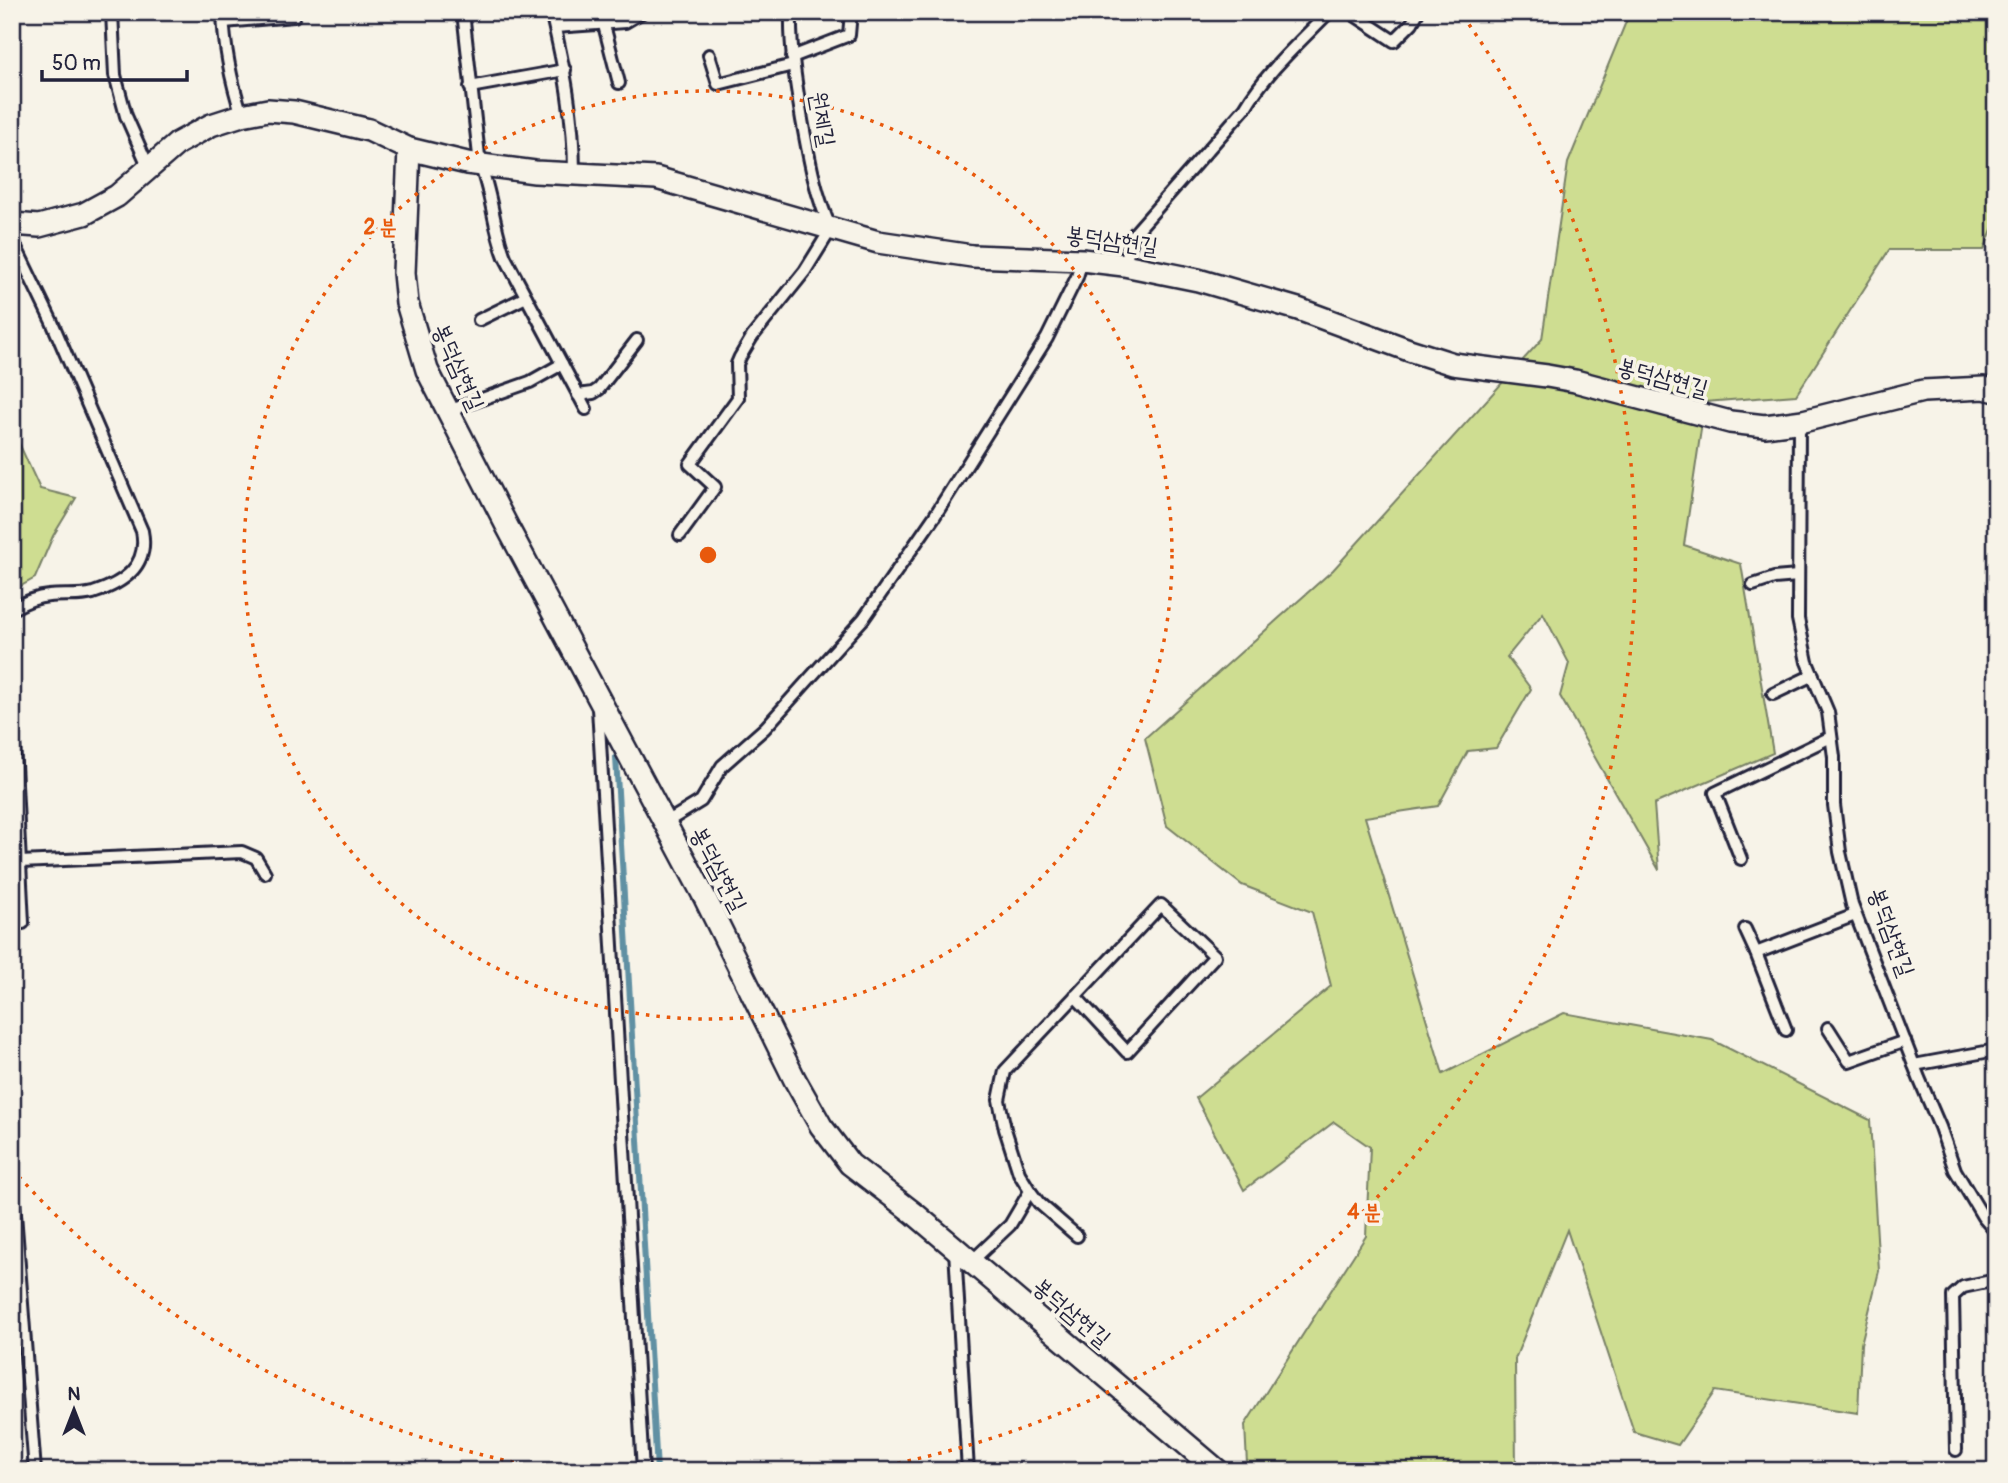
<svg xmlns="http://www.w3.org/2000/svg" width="2008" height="1483" font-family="Pangolin,'Poor Story',sans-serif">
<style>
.green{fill:#cedd91;stroke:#788066;stroke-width:2}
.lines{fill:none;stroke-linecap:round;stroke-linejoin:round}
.stream{stroke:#6190a3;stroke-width:6}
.service-casing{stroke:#22223b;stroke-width:16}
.minor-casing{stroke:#22223b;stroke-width:26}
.service{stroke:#f7f3e8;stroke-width:10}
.minor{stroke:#f7f3e8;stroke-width:21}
.ring{fill:none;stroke:#e8590c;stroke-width:3.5;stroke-dasharray:3.5 7}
.labels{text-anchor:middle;stroke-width:7;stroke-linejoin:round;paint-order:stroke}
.street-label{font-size:23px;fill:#22223b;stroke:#f7f3e8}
.centre{fill:#e8590c;stroke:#f7f3e8;stroke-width:3.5}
.ring-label{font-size:21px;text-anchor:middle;font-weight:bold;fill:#e8590c;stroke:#f7f3e8;stroke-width:7;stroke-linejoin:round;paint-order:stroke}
</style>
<rect width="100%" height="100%" fill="#f7f3e8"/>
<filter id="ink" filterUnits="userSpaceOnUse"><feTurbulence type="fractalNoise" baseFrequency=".0143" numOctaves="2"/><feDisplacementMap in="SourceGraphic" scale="14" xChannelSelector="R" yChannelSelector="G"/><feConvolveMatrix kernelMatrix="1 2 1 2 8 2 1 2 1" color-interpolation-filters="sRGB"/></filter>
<g filter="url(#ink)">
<g class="green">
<path d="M1630,12H1996V219L1984,250H1889L1796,395L1705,402L1684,545L1741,564L1773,753L1654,804L1659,870L1560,696L1569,663L1543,613L1507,657L1531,689L1496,748L1468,751L1438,806L1365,817L1443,1074L1564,1013L1712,1040L1870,1120L1879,1271L1861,1344L1858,1413L1715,1391L1678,1445L1634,1432L1567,1230L1515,1359L1516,1471H1258L1247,1464L1245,1425L1366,1236L1370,1147L1334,1122L1244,1190L1196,1098L1331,986L1312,912L1242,885L1167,826L1145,738L1333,570L1542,339L1568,163Z"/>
<path d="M12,428L40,489L76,498L53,536L35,578L12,591Z"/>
</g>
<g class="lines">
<path class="stream" d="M616,757L657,1471"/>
<g class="service-casing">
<g id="service">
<path d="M112,12L115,75L126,116L149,168"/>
<path d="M223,12C224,48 231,81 242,115"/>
<path d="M463,12L480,165C492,194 493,226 505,257L586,409"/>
<path d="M551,12C564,66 574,117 574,173"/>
<path d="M1350,12L1394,41L1412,23L1418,12"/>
<path d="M224,22L294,16"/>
<path d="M604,25L619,83"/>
<path d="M555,27L625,22L642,12"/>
<path d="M709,55L718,84L793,65"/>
<path d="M792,57L849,35L851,12"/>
<path d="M470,87L565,70"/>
<path d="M12,239L52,322L142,531C149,566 124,583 93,593C79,597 63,594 49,596C35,597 24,603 12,609"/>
<path d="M1124,265L1134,234L1245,108C1267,71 1299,43 1329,12"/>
<path d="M479,320L526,297"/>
<path d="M578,395L593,393L599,389L637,340"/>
<path d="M448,411L530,382L562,364"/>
<path d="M1799,421L1798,619L1807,662L1828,712L1834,757V805L1840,852L1852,905L1919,1078L1940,1127L1955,1170L1983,1217L1996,1232"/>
<path d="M680,535L715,487L690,464L738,398L737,364L740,357L752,337L805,271L831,229C815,194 809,158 802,120C796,84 790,49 791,12"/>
<path d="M1753,585L1774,578L1798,576"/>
<path d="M1773,694L1813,675"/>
<path d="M12,705L23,923"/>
<path d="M598,708L643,1471"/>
<path d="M665,823L701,801L722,766L765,728L864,618L934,517L1047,338L1077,277L1082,260"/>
<path d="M1741,859L1715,793L1831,737"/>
<path d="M20,862L242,852L256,858L265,873"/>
<path d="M1745,929L1756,953"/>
<path d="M1828,1028L1849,1061L1905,1041"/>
<path d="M1786,1030L1756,953L1855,915"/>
<path d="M1914,1065L1996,1050"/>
<path d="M12,1175L35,1471"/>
<path d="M1030,1191L1039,1203L1077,1236"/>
<path d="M955,1250L968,1471"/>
<path d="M971,1262L1010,1225L1030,1191L1019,1173L1005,1129L999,1100L1005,1071L1161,905L1215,956L1127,1052L1075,996"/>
<path d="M1956,1450L1953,1296L1963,1287L1996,1280"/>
</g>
</g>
<g class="minor-casing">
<g id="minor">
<path d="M409,149L404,273L407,303L427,370L508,528L705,898L795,1080L821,1126L850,1164L915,1214L1218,1471"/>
<path d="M12,224L39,226L84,214L117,196L178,143L211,125L242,115L268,110L294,112L369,130L409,149L467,163L535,172L656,178L878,242L972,256L1082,260L1124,265L1198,280L1298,309L1409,350L1453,364L1547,376L1575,381L1730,422L1765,426L1803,421L1923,391L1984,388L1996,391"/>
</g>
</g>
<use href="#service" class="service"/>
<use href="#minor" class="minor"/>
</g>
</g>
<g class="ring">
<circle cx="708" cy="555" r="464"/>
<path d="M555 1470A928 928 0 0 1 13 1170M1463 16A928 928 0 0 1 861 1470"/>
</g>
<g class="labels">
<g class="street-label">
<text transform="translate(823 119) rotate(80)" y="8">원제길</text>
<text transform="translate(1112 240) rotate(8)" y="8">봉덕삼현길</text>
<text transform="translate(459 367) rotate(66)" y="8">봉덕삼현길</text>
<text transform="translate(1663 377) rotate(15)" y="8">봉덕삼현길</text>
<text transform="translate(719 869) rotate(62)" y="8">봉덕삼현길</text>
<text transform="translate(1892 932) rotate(70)" y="8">봉덕삼현길</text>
<text transform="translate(1072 1312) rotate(40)" y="8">봉덕삼현길</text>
</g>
</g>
<circle cx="708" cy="555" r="10" class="centre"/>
<g class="ring-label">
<text x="380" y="234">2 분</text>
<text x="1364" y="1219">4 분</text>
</g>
<rect width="2008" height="1483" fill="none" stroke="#f7f3e8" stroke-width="42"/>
<rect x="21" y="21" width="1966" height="1441" fill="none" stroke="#22223b" stroke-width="2.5" filter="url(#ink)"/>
<g transform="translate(74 1410)" stroke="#f7f3e8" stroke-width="5" paint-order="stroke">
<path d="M0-5L12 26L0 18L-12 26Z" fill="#22223b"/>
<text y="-10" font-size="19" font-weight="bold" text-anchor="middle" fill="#22223b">N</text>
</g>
<path d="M42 70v10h145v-10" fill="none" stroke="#22223b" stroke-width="3.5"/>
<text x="52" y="70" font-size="21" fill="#22223b" stroke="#f7f3e8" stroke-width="5" paint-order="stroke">50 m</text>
</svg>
